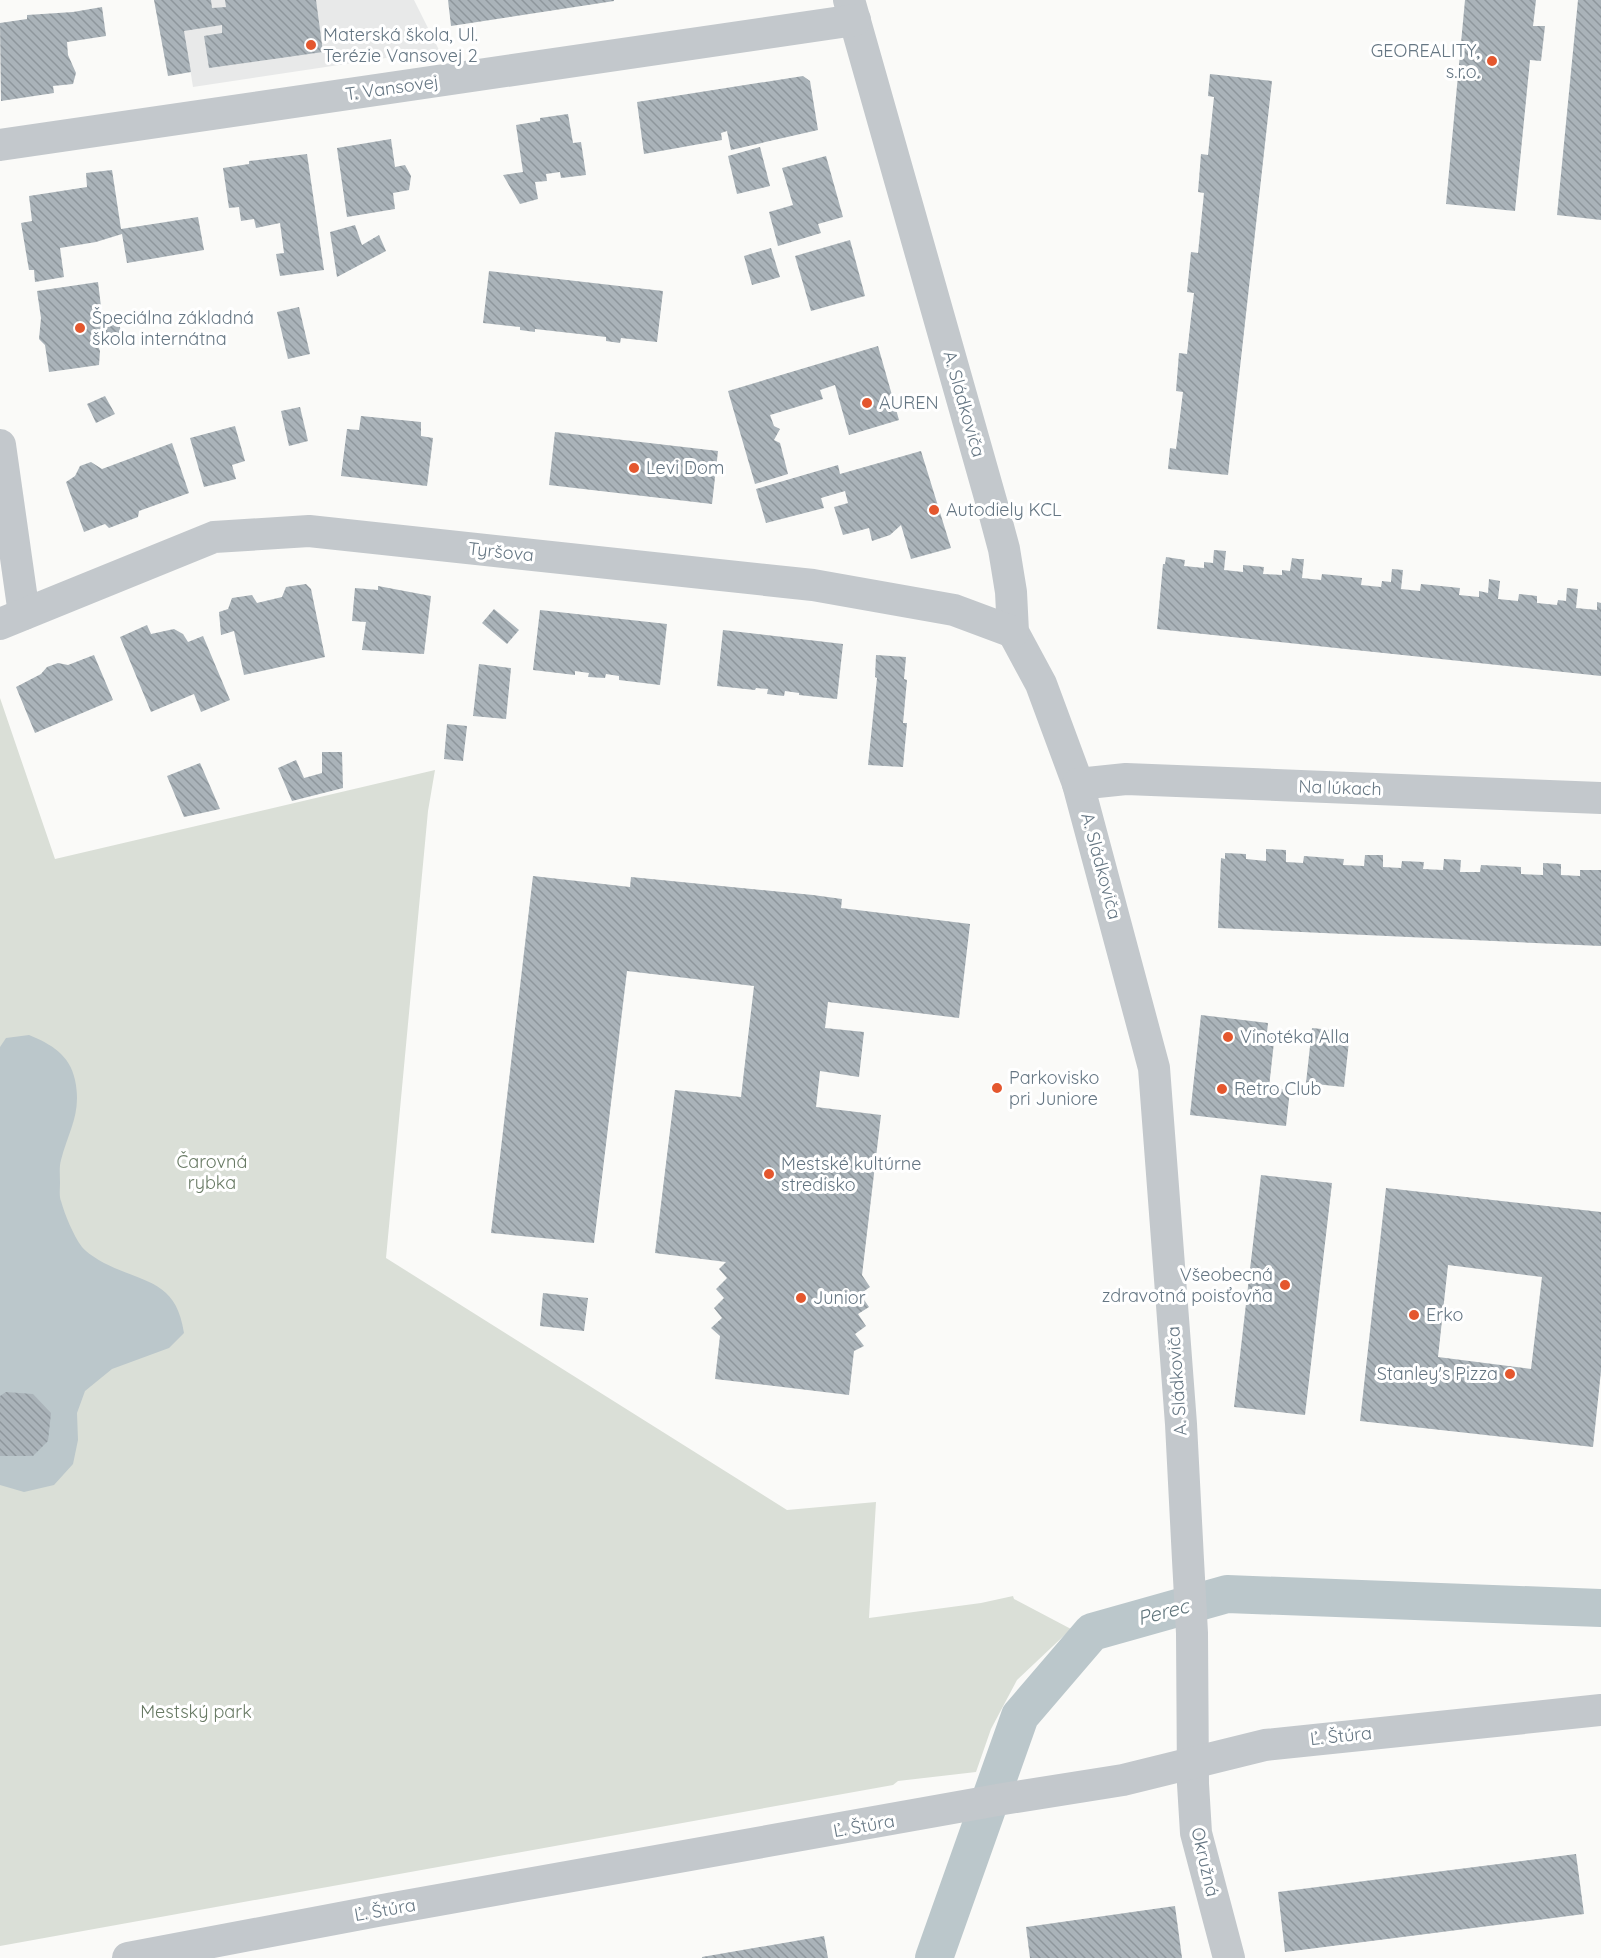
<svg xmlns="http://www.w3.org/2000/svg" width="1601" height="1958" font-family="Quicksand,sans-serif">
<style>
.built{fill:#e8e9e9}
.park{fill:#dadfd7}
.water{fill:#bbc7cb}
.lines{fill:none;stroke-linecap:round;stroke-linejoin:round}
.canal{stroke:#bbc7cb;stroke-width:38}
.building{fill:url(#building-back-hatch);fill-rule:evenodd}
.minor{stroke:#c3c8cc;stroke-width:32}
.poi-dot{fill:#e4572e;stroke:#fff;stroke-width:2}
.labels{text-anchor:middle;stroke-width:6;stroke-linejoin:round;paint-order:stroke}
.poi-label{font-size:18px;fill:#657683;stroke:#fff;text-anchor:start}
.street-label{font-size:18px;fill:#657683;stroke:#fff}
.park-label{font-size:18px;fill:#687a64;stroke:#fff}
.water-label{font-size:20px;font-style:italic;fill:#60757c;stroke:#fff}
</style>
<defs>
<pattern id="building-back-hatch" width="6" height="6" patternUnits="userSpaceOnUse" patternTransform="scale(1.5)"><rect width="6" height="6" fill="#aab3b9"/><path d="M-1 5l2 2M0 0l6 6M5-1l2 2" fill="none" stroke="#8e969c"/></pattern>
</defs>
<rect width="100%" height="100%" fill="#fafaf8"/>
<path class="built" d="M179,0H414L439,50L193,87Z"/>
<path class="park" d="M0,698L55,859L435,770L428,811L386,1258L787,1510L876,1502L869,1618L981,1603L1013,1596L1014,1599L1071,1629L1017,1680L991,1729L976,1772L898,1781L893,1785L0,1946Z"/>
<path class="water" d="M29,1035C51,1044 70,1055 75,1080C82,1113 69,1130 61,1160C59,1167 60,1176 60,1183C60,1189 59,1196 61,1201C65,1215 73,1235 82,1247C87,1253 97,1259 104,1263C146,1284 176,1280 184,1333L169,1348L112,1369L85,1391L77,1413L78,1440L73,1464L54,1485L24,1492L0,1485V1047L6,1038Z"/>
<g class="lines">
<path class="canal" d="M934,1958L1020,1716L1092,1632L1227,1594L1601,1608"/>
</g>
<g class="building">
<path d="M154,0H211L212,8L226,7L225,0H316L323,52L209,68L204,36L222,33V25L184,31L191,72L168,76Z"/>
<path d="M448,0H614V1L451,26Z"/>
<path d="M1465,0H1536L1533,26H1545L1541,61L1530,60L1515,211L1446,204Z"/>
<path d="M1578,0H1601V220L1557,215Z"/>
<path d="M102,7L106,36L67,42L68,55L76,73L73,84L53,86L54,93L1,101L0,23L27,19V15L73,12Z"/>
<path d="M1210,74L1272,81L1228,475L1168,469L1170,448L1176,449L1183,392L1176,391L1179,353L1187,354L1191,318L1194,293L1187,292L1191,252L1198,253L1204,193L1198,192L1201,154L1208,155L1214,97L1208,96Z"/>
<path d="M803,76L810,81L818,130L731,150L727,131L721,133L722,140L644,154L637,102Z"/>
<path d="M568,114L573,143L581,142L586,175L561,178L560,172L546,174L547,181L535,182L538,199L520,204L503,175L523,172L516,125L540,121V118Z"/>
<path d="M391,139L395,167L405,165L411,176L409,190L393,193L395,209L347,217L337,148Z"/>
<path d="M760,147L770,186L737,194L728,156Z"/>
<path d="M307,154L324,270L280,276L276,254L284,253L280,223L256,228L254,219L241,221L239,207L229,208L223,168L249,164V161Z"/>
<path d="M826,156L843,217L818,224L821,233L778,246L769,212L793,205L782,168Z"/>
<path d="M112,170L121,229L198,217L204,250L127,263L122,234L96,242L60,248L64,277L35,282L34,270H29L21,223L32,221L29,196L87,187L86,173Z"/>
<path d="M355,225L362,245L379,235L386,251L337,277L330,232Z"/>
<path d="M850,240L865,296L811,311L795,256Z"/>
<path d="M771,248L780,277L752,285L744,256Z"/>
<path d="M489,271L663,291L657,342L621,338L620,343L606,341V337L535,329V332L520,330V327L483,323Z"/>
<path d="M98,282L103,323L119,322L121,333L94,336L100,351L99,365L49,372L45,345L39,339L41,318L37,291Z"/>
<path d="M299,307L310,354L288,359L277,312Z"/>
<path d="M878,346L899,420L849,435L835,385L820,390L823,399L770,415L774,426L780,429L774,440L780,443L788,474L755,484L728,391Z"/>
<path d="M105,396L115,414L96,423L87,404Z"/>
<path d="M300,407L308,441L289,446L281,411Z"/>
<path d="M361,416L421,422V436L433,438L427,486L341,476L347,429L359,430Z"/>
<path d="M235,426L245,461L232,465L236,479L204,487L190,438Z"/>
<path d="M555,432L718,451L712,504L549,485Z"/>
<path d="M172,443L189,493L139,511L138,517L109,528L105,524L84,532L66,482L75,476L80,466L91,462L102,469Z"/>
<path d="M921,451L951,548L911,559L901,525L890,535L872,541L869,528L843,535L834,507L848,503L845,491L821,498L824,508L766,523L756,489L838,465L840,474Z"/>
<path d="M1214,550L1226,551L1224,570L1243,572V565L1264,567L1263,574L1282,575V570L1290,571L1292,558L1298,559H1304L1302,578L1321,580L1322,574L1362,578L1361,585L1381,587L1382,581L1391,582L1392,569L1403,570L1401,589L1420,591L1421,584L1460,588L1459,595L1479,597V591L1488,593L1489,579L1500,581L1498,599L1518,601L1519,594L1537,596V603L1557,605L1558,600L1566,601L1567,588L1578,589L1576,608L1597,610V602L1601,603V676L1157,629L1163,564H1165L1166,557L1185,560L1184,566L1204,568V562L1213,563Z"/>
<path d="M306,584L311,589L325,657L244,675L234,631L221,635L219,612L228,609L232,598L252,595L257,603L282,597L286,587Z"/>
<path d="M378,586L431,596L424,654L362,650L366,622L352,621L355,588L378,590Z"/>
<path d="M494,609L519,630L507,644L482,623Z"/>
<path d="M540,610L667,624L660,685L619,680V676L606,674L605,678L588,677L589,673L575,671V675L533,670Z"/>
<path d="M147,625L151,634L174,629L183,634L188,642L203,636L230,700L201,712L194,694L151,712L120,637Z"/>
<path d="M723,630L843,644L837,699L799,695V693L785,691L784,696L767,694L768,689L756,688L755,690L717,686Z"/>
<path d="M94,655L113,700L35,733L16,687L41,674L47,667L58,663L68,665Z"/>
<path d="M876,655L906,657L904,679L907,680L903,723H907L903,767L868,765L877,678L875,677Z"/>
<path d="M479,664L511,668L506,719L473,716Z"/>
<path d="M447,724L467,726L463,761L444,759Z"/>
<path d="M322,752H342L343,788L292,801L278,768L296,760L304,778L322,773Z"/>
<path d="M200,763L220,809L184,817L167,776Z"/>
<path d="M1266,849L1286,850V862L1303,863L1304,856L1344,859L1343,865L1364,866L1365,855H1383V867L1401,868L1402,861L1424,862L1423,869L1443,870L1444,859L1461,860L1460,872H1480L1481,865L1521,867V874L1543,875V863L1561,864V875L1580,876V870H1601V946L1218,928L1221,858L1225,859V853L1246,854V859L1266,861Z"/>
<path d="M533,876L630,887L631,877L813,895L842,899L841,908L970,924L959,1018L828,1002L825,1028L864,1032L859,1077L820,1071L816,1107L881,1115L862,1275L870,1287L860,1294L869,1307L858,1314L866,1326L855,1334L864,1346L854,1351L849,1395L715,1379L720,1336L711,1328L722,1318L714,1308L724,1298L716,1289L727,1278L719,1269L726,1262L655,1253L675,1090L741,1097L754,986L627,971L594,1243L491,1233Z"/>
<path d="M1201,1015L1268,1023L1267,1032L1275,1033L1269,1087L1290,1090L1286,1126L1190,1115Z"/>
<path d="M1312,1028L1350,1032L1344,1087L1306,1083Z"/>
<path d="M1261,1175L1332,1183L1305,1415L1234,1407Z"/>
<path d="M1386,1188L1601,1212V1371L1593,1447L1360,1421ZM1448,1265L1542,1277L1531,1369L1438,1357Z"/>
<path d="M543,1293L588,1298L584,1331L540,1326Z"/>
<path d="M6,1392L33,1394L51,1413L48,1441L33,1456H0V1396Z"/>
<path d="M1576,1854L1584,1914L1285,1952L1278,1892Z"/>
<path d="M1175,1906L1182,1958H1030L1026,1927Z"/>
<path d="M824,1936L828,1958H702V1957Z"/>
</g>
<g class="lines">
<g class="minor">
<path d="M849,0L993,508L1004,549L1011,592L1013,632L1041,684L1078,784L1154,1068L1181,1424L1188,1560L1192,1633L1193,1784L1196,1833L1229,1958"/>
<path d="M0,145L855,20"/>
<path d="M0,445L24,614"/>
<path d="M0,624L214,537L309,531L813,585L954,610L1013,632"/>
<path d="M1078,784L1126,779L1601,798"/>
<path d="M128,1958L377,1911L1003,1799L1123,1780L1265,1745L1601,1710"/>
</g>
</g>
<g class="poi-dot">
<circle cx="311" cy="45" r="6"/>
<circle cx="1492" cy="61" r="6"/>
<circle cx="80" cy="328" r="6"/>
<circle cx="867" cy="403" r="6"/>
<circle cx="634" cy="468" r="6"/>
<circle cx="934" cy="510" r="6"/>
<circle cx="1228" cy="1037" r="6"/>
<circle cx="997" cy="1088" r="6"/>
<circle cx="1222" cy="1089" r="6"/>
<circle cx="769" cy="1174" r="6"/>
<circle cx="1285" cy="1285" r="6"/>
<circle cx="801" cy="1298" r="6"/>
<circle cx="1414" cy="1315" r="6"/>
<circle cx="1510" cy="1374" r="6"/>
</g>
<g class="labels">
<g class="poi-label">
<text x="323" y="41">Materská škola, Ul.<tspan x="323" dy="21">Terézie Vansovej 2</tspan></text>
<text x="1480" y="57" text-anchor="end">GEOREALITY,<tspan x="1480" dy="21">s.r.o.</tspan></text>
<text x="92" y="324">Špeciálna základná<tspan x="92" dy="21">škola internátna</tspan></text>
<text x="879" y="409">AUREN</text>
<text x="646" y="474">Levi Dom</text>
<text x="946" y="516">Autodiely KCL</text>
<text x="1240" y="1043">Vinotéka Alla</text>
<text x="1009" y="1084">Parkovisko<tspan x="1009" dy="21">pri Juniore</tspan></text>
<text x="1234" y="1095">Retro Club</text>
<text x="781" y="1170">Mestské kultúrne<tspan x="781" dy="21">stredisko</tspan></text>
<text x="1273" y="1281" text-anchor="end">Všeobecná<tspan x="1273" dy="21">zdravotná poisťovňa</tspan></text>
<text x="813" y="1304">Junior</text>
<text x="1426" y="1321">Erko</text>
<text x="1498" y="1380" text-anchor="end">Stanley's Pizza</text>
</g>
<g class="street-label">
<text transform="translate(392 88) rotate(-8)" y="6">T. Vansovej</text>
<text transform="translate(964 404) rotate(74)" y="6">A. Sládkoviča</text>
<text transform="translate(501 552) rotate(6)" y="6">Tyršova</text>
<text transform="translate(1340 788) rotate(2)" y="6">Na lúkach</text>
<text transform="translate(1101 866) rotate(75)" y="6">A. Sládkoviča</text>
<text transform="translate(1177 1381) rotate(-94)" y="6">A. Sládkoviča</text>
<text transform="translate(1341 1736) rotate(-6)" y="6">Ľ. Štúra</text>
<text transform="translate(864 1826) rotate(-10)" y="6">Ľ. Štúra</text>
<text transform="translate(1205 1862) rotate(77)" y="6">Okružná</text>
<text transform="translate(385 1910) rotate(-10)" y="6">Ľ. Štúra</text>
</g>
<g class="park-label">
<text x="212" y="1168">Čarovná<tspan x="212" dy="21">rybka</tspan></text>
<text x="196" y="1718">Mestský park</text>
</g>
<g class="water-label">
<text transform="translate(1163 1612) rotate(-15)" y="7">Perec</text>
</g>
</g>
</svg>
